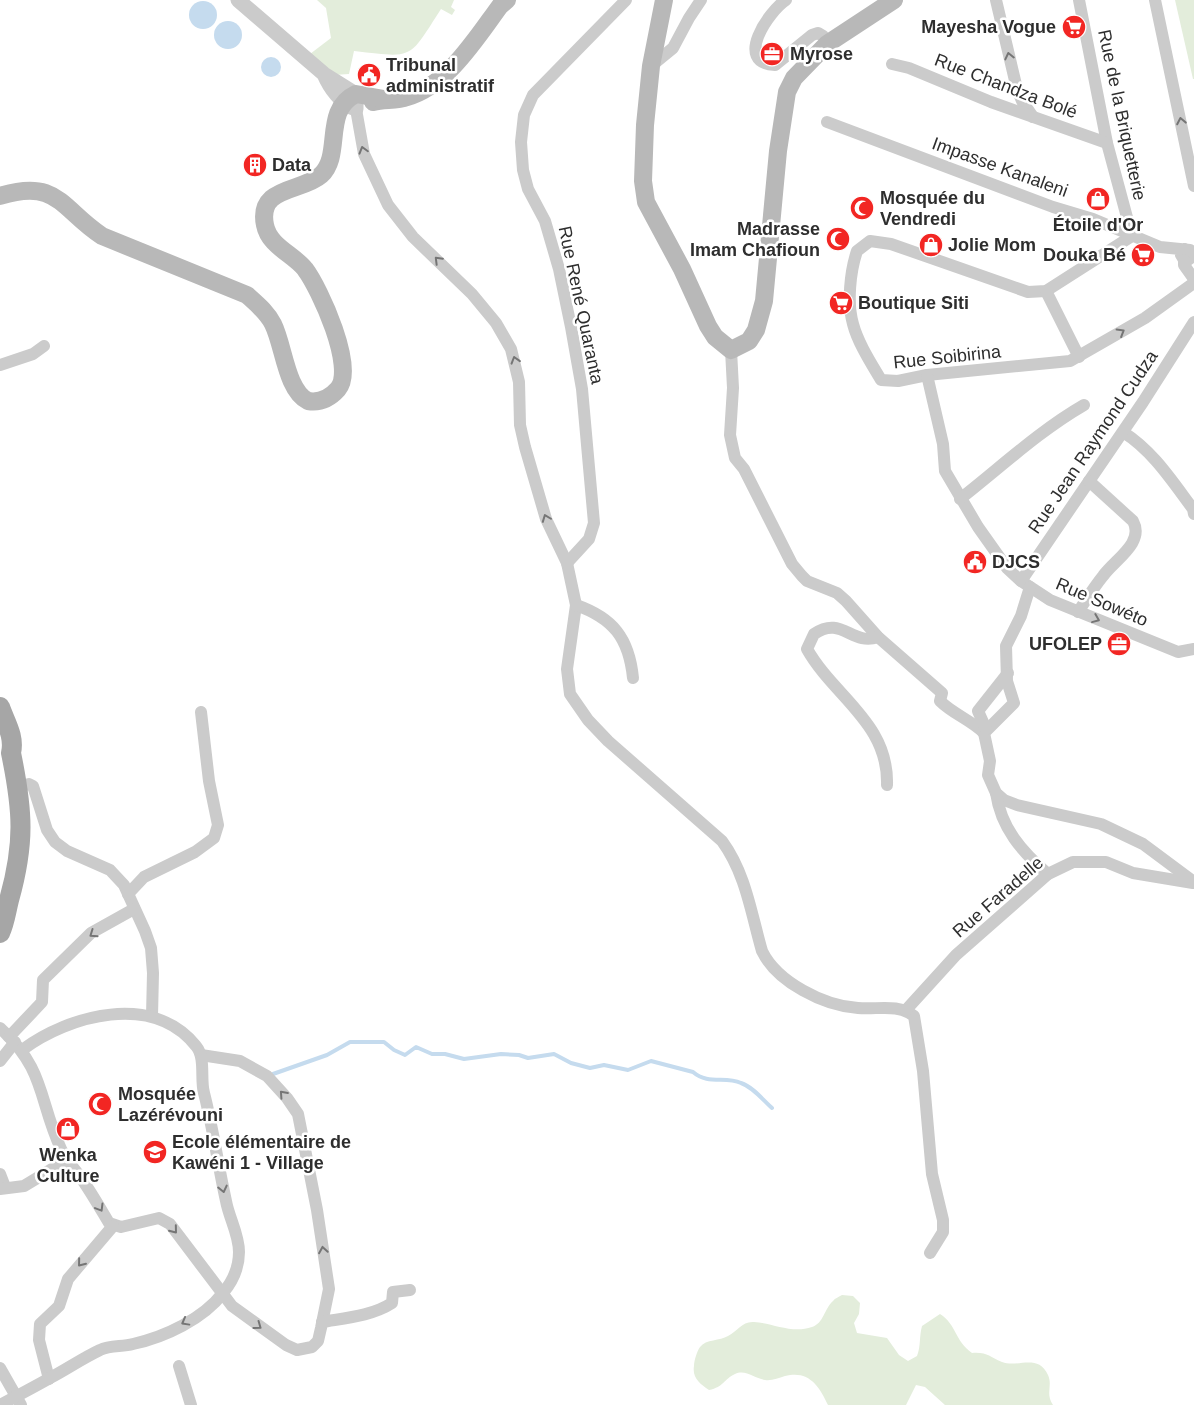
<svg xmlns="http://www.w3.org/2000/svg" width="1194" height="1405" font-family="Arial,sans-serif">
<style>
.green{fill:#e3eddb}
.water{fill:#c5dbee}
.lines{fill:none;stroke-linecap:round;stroke-linejoin:round}
.stream{stroke:#c5dbee;stroke-width:4}
.minor{stroke:#cbcbcb;stroke-width:12}
.tertiary{stroke:#cbcbcb;stroke-width:15}
.secondary{stroke:#b8b8b8;stroke-width:18}
.primary{stroke:#a6a6a6;stroke-width:20}
.oneway{stroke:#757575}
.labels{text-anchor:middle;stroke-width:5;stroke-linejoin:round;paint-order:stroke}
.poi-label{font-size:18px;font-weight:bold;fill:#2e2e2e;stroke:#fff;text-anchor:start}
.street-label{font-size:18px;fill:#2e2e2e;stroke:#fff}
</style>
<rect width="100%" height="100%" fill="#fff"/>
<g class="green">
<path d="M317,0H454L451,7L455,10L452,15L441,9C408,60 415,58 354,51L349,74L334,75L310,54L331,38L326,8Z"/>
<path d="M1175,0H1194V79H1193Z"/>
<path d="M842,1295L853,1296L860,1303L859,1314L854,1323L857,1333L887,1338L899,1355L908,1361L917,1356C921,1346 919,1337 922,1326L940,1314C957,1325 954,1340 972,1353C988,1352 989,1357 1002,1362C1018,1368 1038,1353 1048,1375C1053,1386 1045,1393 1053,1405H945L925,1387L916,1385L906,1405H828C819,1385 808,1370 785,1376C778,1378 772,1381 765,1380C755,1379 746,1369 735,1374C724,1379 724,1387 709,1390C700,1384 692,1378 694,1366C694,1361 697,1351 700,1347C706,1339 720,1341 728,1336C738,1331 742,1321 754,1322C772,1323 792,1334 812,1327C824,1323 824,1309 833,1301C835,1298 839,1297 842,1295Z"/>
</g>
<g class="water">
<circle cx="203" cy="15" r="14"/>
<circle cx="228" cy="35" r="14"/>
<circle cx="271" cy="67" r="10"/>
</g>
<g class="lines">
<path class="stream" d="M273,1074L327,1055L350,1042H384L394,1050L405,1055L416,1047L432,1054H445L464,1059L501,1054L519,1055L528,1058L554,1054L571,1063L590,1068L604,1065L628,1070L651,1061L693,1072C708,1085 725,1076 741,1083C753,1087 763,1100 772,1108"/>
<g class="minor">
<path d="M786,0C769,11 733,63 775,65L812,35L818,33L823,36L827,44"/>
<path d="M996,0L1017,89L1022,101L1033,117"/>
<path d="M1079,0L1107,143L1132,236L1046,291L1028,292L891,244L870,241L857,251C850,272 847,303 853,324C858,343 871,363 881,380L898,381L927,375L1070,361L1145,318L1194,283"/>
<path d="M1155,0L1194,186"/>
<path d="M892,64L909,68L991,102L1107,143"/>
<path d="M651,66L673,48L689,18L701,0"/>
<path d="M356,109L364,154L388,205L413,237L472,294L496,323L511,349L519,382L520,425L525,447L546,519L567,563L576,605L567,669L570,694L588,720L608,741L722,841C746,874 751,913 762,951C777,982 824,1006 858,1008C877,1010 897,1003 914,1016L923,1071L932,1174L943,1220V1232L930,1253"/>
<path d="M827,122L1053,207L1093,219L1160,247L1190,250L1192,257L1188,260H1184L1181,255L1185,249"/>
<path d="M1184,260V265L1194,279"/>
<path d="M1046,291L1079,357"/>
<path d="M731,350L733,388L730,435L735,458L744,469L792,564L802,576L807,581L837,593L846,601L878,637L942,693L940,701C953,714 971,720 984,733"/>
<path d="M0,365L33,354L44,346"/>
<path d="M927,375L943,444L945,471L978,527L1007,568L1021,581L1050,600L1178,652L1194,649"/>
<path d="M1123,432C1153,451 1172,481 1193,509L1194,514"/>
<path d="M960,499C1001,467 1039,431 1084,405"/>
<path d="M567,563L589,539L594,523L582,389L571,327L559,269L545,221L528,189L523,170L521,142L524,115L533,95L626,0"/>
<path d="M1021,581L1143,402L1194,322"/>
<path d="M1030,587L1021,616L1006,646L1007,681L1014,703L984,733L990,761L988,775L996,793L1004,800L1017,805L1101,824L1143,844L1194,882"/>
<path d="M576,605C613,618 629,638 633,678"/>
<path d="M1078,612C1086,600 1094,587 1103,576C1114,560 1145,543 1133,521L1089,481"/>
<path d="M878,637C851,646 842,615 814,634L807,649C834,697 889,723 887,785"/>
<path d="M986,729L978,711L1008,673"/>
<path d="M18,787L29,784L33,786L47,830L55,842L67,851L110,870L124,885L145,931L151,948L153,973L152,1016"/>
<path d="M996,793C1001,828 1022,852 1048,874"/>
<path d="M128,894L144,877L195,852L214,838L218,825L209,781L201,712"/>
<path d="M906,1010L956,955L1048,874L1073,862H1106L1133,873L1193,883"/>
<path d="M0,1028C46,1070 38,1099 61,1149C66,1160 74,1168 81,1178C91,1192 100,1208 109,1223L121,1227L159,1218L170,1224L232,1306L286,1345L297,1350L312,1347L318,1341L321,1328L329,1289L317,1210L298,1114L287,1098L267,1076L240,1061L201,1055"/>
<path d="M9,1037L42,1002L43,980L91,933L134,909"/>
<path d="M0,1061L15,1042"/>
<path d="M0,1174L5,1187"/>
<path d="M0,1189L24,1186L67,1160"/>
<path d="M322,1322C345,1318 372,1316 392,1303L393,1292L410,1290"/>
<path d="M179,1366L191,1405"/>
<path d="M0,1368L21,1405"/>
<path d="M49,1379L39,1340L40,1324L59,1306L68,1279L113,1226"/>
<path d="M0,1405C17,1396 34,1387 50,1378C67,1369 83,1358 100,1350C110,1345 122,1347 133,1344C165,1337 203,1319 223,1293C233,1281 239,1267 239,1252C239,1234 229,1218 226,1201C218,1165 213,1128 204,1093C200,1079 206,1058 196,1046C153,992 69,1015 22,1050"/>
</g>
<path class="tertiary" d="M238,0L324,74L356,94V109C342,106 329,86 324,74"/>
<g class="secondary">
<path d="M664,0L651,66L645,125L643,181L646,202L682,269L708,326L715,337L731,350L749,341L756,330L764,301L778,151L787,92L794,78L827,44L894,0"/>
<path d="M373,102C384,99 396,101 407,97C447,86 477,37 500,6L507,0"/>
<path d="M0,196C58,178 61,209 102,236L247,295C257,304 267,312 273,324C284,346 286,390 308,401C320,403 330,398 338,389C356,368 320,289 305,269C293,254 269,246 265,225C257,186 302,192 321,175C343,155 322,110 356,94L384,99"/>
</g>
<path class="primary" d="M0,707C5,722 15,736 11,753C23,811 25,843 9,900C6,912 5,922 0,933"/>
</g>
<defs><path id="oneway-chevron" d="M-2-3.5L2.5 0L-2 3.5" fill="none" stroke-width="1.6" stroke-linecap="round" stroke-linejoin="round" transform="scale(1.25)"/></defs>
<g class="oneway">
<use href="#oneway-chevron" transform="translate(1009 56) rotate(-103)"/>
<use href="#oneway-chevron" transform="translate(1181 121) rotate(-101)"/>
<use href="#oneway-chevron" transform="translate(363 150) rotate(-106)"/>
<use href="#oneway-chevron" transform="translate(438 260) rotate(-135)"/>
<use href="#oneway-chevron" transform="translate(1121 332) rotate(-31)"/>
<use href="#oneway-chevron" transform="translate(515 360) rotate(-107)"/>
<use href="#oneway-chevron" transform="translate(546 518) rotate(-111)"/>
<use href="#oneway-chevron" transform="translate(1096 619) rotate(22)"/>
<use href="#oneway-chevron" transform="translate(93 934) rotate(145)"/>
<use href="#oneway-chevron" transform="translate(283 1094) rotate(-132)"/>
<use href="#oneway-chevron" transform="translate(223 1189) rotate(77)"/>
<use href="#oneway-chevron" transform="translate(100 1208) rotate(59)"/>
<use href="#oneway-chevron" transform="translate(174 1230) rotate(51)"/>
<use href="#oneway-chevron" transform="translate(323 1250) rotate(-99)"/>
<use href="#oneway-chevron" transform="translate(81 1263) rotate(129)"/>
<use href="#oneway-chevron" transform="translate(185 1322) rotate(151)"/>
<use href="#oneway-chevron" transform="translate(258 1326) rotate(36)"/>
</g>
<defs>
<g id="supermarket-disc" transform="scale(1.25)"><circle r="9.5" fill="#f22623" stroke="#fff"/><path d="M-6-5.5h2.5l.6 2H6L4.5 2H-2.5L-4.4-4H-6ZM-1.5 3.2a1.3 1.3 0 1 0 .1 0ZM3 3.2a1.3 1.3 0 1 0 .1 0Z" fill="#fff"/></g>
<g id="office-disc" transform="scale(1.25)"><circle r="9.5" fill="#f22623" stroke="#fff"/><path d="M-6-3h4V-5.5h4V-3h4V5H-6ZM-1-4.5V-3h2v-1.5ZM-6 0V1H6V0Z" fill="#fff"/></g>
<g id="civic-disc" transform="scale(1.25)"><circle r="9.5" fill="#f22623" stroke="#fff"/><path d="M-.6-6.5H3V-4.5H.6V-3L4-1V1h2V6H-6V1h2V-1L-.6-3ZM-1.2 2.5V6h2.4V2.5Z" fill="#fff"/></g>
<g id="building-disc" transform="scale(1.25)"><circle r="9.5" fill="#f22623" stroke="#fff"/><path d="M-4-6H4V6H1V3H-1V6H-4ZM-2.5-4.3h1.7v1.8h-1.7ZM.8-4.3h1.7v1.8H.8ZM-2.5-1h1.7V.8h-1.7ZM.8-1h1.7V.8H.8Z" fill="#fff"/></g>
<g id="shop-disc" transform="scale(1.25)"><circle r="9.5" fill="#f22623" stroke="#fff"/><path d="M-5-2.5h2.3a2.7 3.5 0 0 1 5.4 0H5L5.5 6h-11ZM-1.5-2.5h3a1.5 2.3 0 0 0-3 0Z" fill="#fff"/></g>
<g id="mosque-disc" transform="scale(1.25)"><circle r="9.5" fill="#f22623" stroke="#fff"/><path d="M3.5-4.9A6 6 0 1 0 3.5 4.9A5 5 0 1 1 3.5-4.9Z" fill="#fff"/></g>
<g id="school-disc" transform="scale(1.25)"><circle r="9.5" fill="#f22623" stroke="#fff"/><path d="M0-5L7-2L0 1L-7-2ZM-4 1L0 2.5L4 1V4Q0 6-4 4Z" fill="#fff"/></g>
</defs>
<g fill-rule="evenodd">
<use href="#supermarket-disc" x="1074" y="27"/>
<use href="#office-disc" x="772" y="54"/>
<use href="#civic-disc" x="369" y="75"/>
<use href="#building-disc" x="255" y="165"/>
<use href="#shop-disc" x="1098" y="199"/>
<use href="#mosque-disc" x="862" y="208"/>
<use href="#mosque-disc" x="838" y="239"/>
<use href="#shop-disc" x="931" y="245"/>
<use href="#supermarket-disc" x="1143" y="255"/>
<use href="#supermarket-disc" x="841" y="303"/>
<use href="#civic-disc" x="975" y="562"/>
<use href="#office-disc" x="1119" y="644"/>
<use href="#mosque-disc" x="100" y="1104"/>
<use href="#shop-disc" x="68" y="1129"/>
<use href="#school-disc" x="155" y="1152"/>
</g>
<g class="labels">
<g class="poi-label">
<text x="1056" y="33" text-anchor="end">Mayesha Vogue</text>
<text x="790" y="60">Myrose</text>
<text x="386" y="71">Tribunal<tspan x="386" dy="21">administratif</tspan></text>
<text x="272" y="171">Data</text>
<text x="880" y="204">Mosquée du<tspan x="880" dy="21">Vendredi</tspan></text>
<text x="1098" y="231" text-anchor="middle">Étoile d'Or</text>
<text x="820" y="235" text-anchor="end">Madrasse<tspan x="820" dy="21">Imam Chafioun</tspan></text>
<text x="948" y="251">Jolie Mom</text>
<text x="1126" y="261" text-anchor="end">Douka Bé</text>
<text x="858" y="309">Boutique Siti</text>
<text x="992" y="568">DJCS</text>
<text x="1102" y="650" text-anchor="end">UFOLEP</text>
<text x="118" y="1100">Mosquée<tspan x="118" dy="21">Lazérévouni</tspan></text>
<text x="172" y="1148">Ecole élémentaire de<tspan x="172" dy="21">Kawéni 1 - Village</tspan></text>
<text x="68" y="1161" text-anchor="middle">Wenka<tspan x="68" dy="21">Culture</tspan></text>
</g>
<g class="street-label">
<text transform="translate(1006 86) rotate(21)" y="6">Rue Chandza Bolé</text>
<text transform="translate(1122 115) rotate(78)" y="6">Rue de la Briquetterie</text>
<text transform="translate(1000 167) rotate(20)" y="6">Impasse Kanaleni</text>
<text transform="translate(581 305) rotate(78)" y="6">Rue René Quaranta</text>
<text transform="translate(947 357) rotate(-6)" y="6">Rue Soibirina</text>
<text transform="translate(1093 442) rotate(-56)" y="6">Rue Jean Raymond Cudza</text>
<text transform="translate(1102 602) rotate(23)" y="6">Rue Sowéto</text>
<text transform="translate(998 897) rotate(-41)" y="6">Rue Faradelle</text>
</g>
</g>
</svg>
